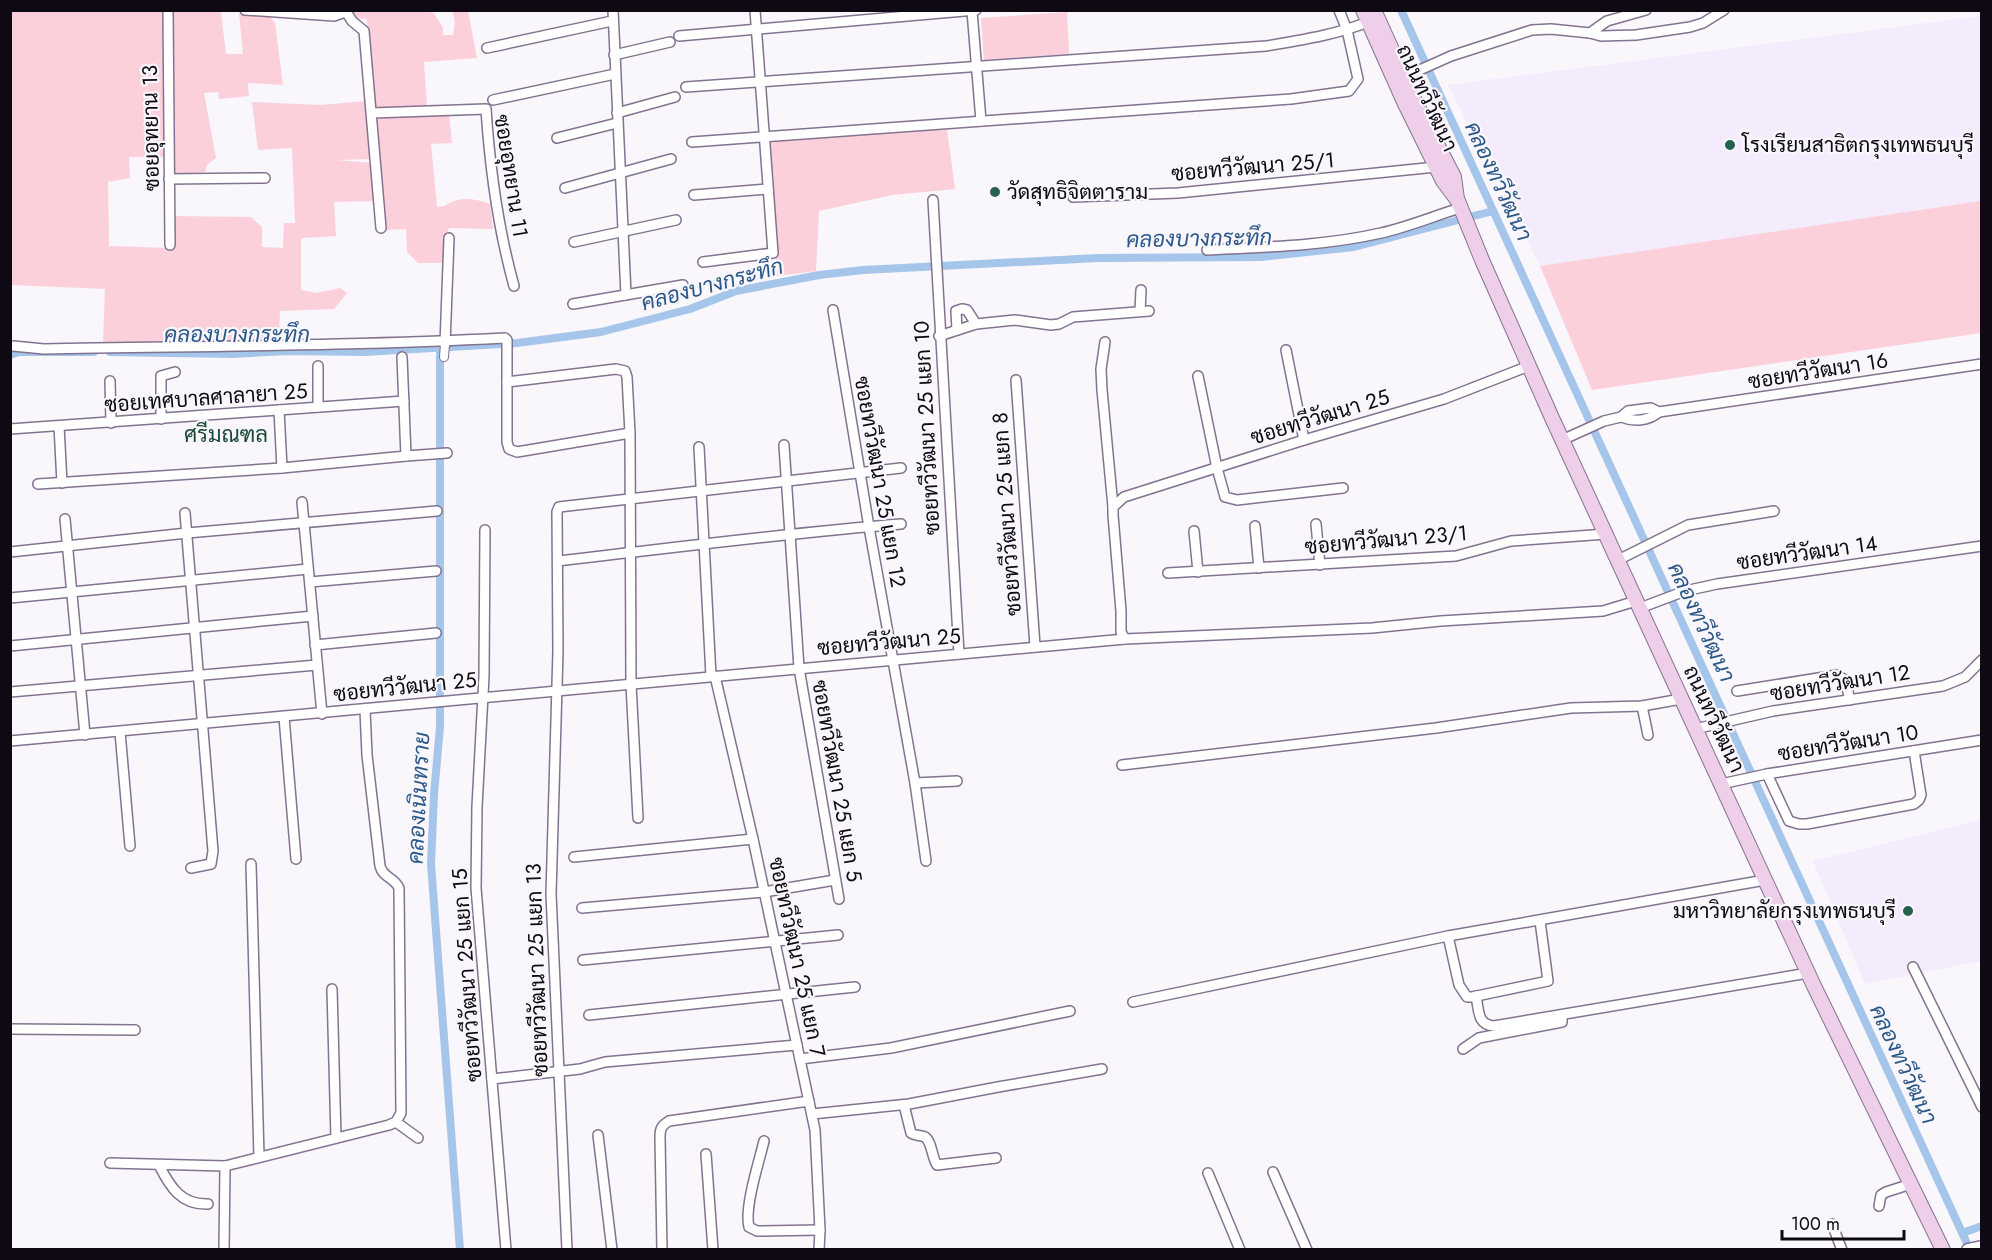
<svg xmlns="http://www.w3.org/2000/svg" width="1992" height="1260" font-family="Jost,Sarabun,sans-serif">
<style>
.built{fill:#f4ecfc}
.green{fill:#fcd0da}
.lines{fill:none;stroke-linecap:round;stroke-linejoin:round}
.canal{stroke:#a5c5eb;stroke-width:8}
.pedestrian-casing{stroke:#827390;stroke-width:10}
.minor-casing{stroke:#827390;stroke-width:12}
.tertiary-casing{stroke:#827390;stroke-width:15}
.secondary-casing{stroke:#827390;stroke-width:16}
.pedestrian{stroke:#fff;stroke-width:8}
.minor{stroke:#fff;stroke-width:9}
.tertiary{stroke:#fff;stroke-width:12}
.secondary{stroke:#eecee8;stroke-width:14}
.poi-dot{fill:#25624e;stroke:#f9f6fc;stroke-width:2}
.labels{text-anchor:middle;stroke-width:4.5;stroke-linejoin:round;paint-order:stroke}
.street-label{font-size:21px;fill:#0e0913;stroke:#f9f6fc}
.poi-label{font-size:21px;fill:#0e0913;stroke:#f9f6fc;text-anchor:start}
.water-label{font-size:22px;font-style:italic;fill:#2b5888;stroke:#f9f6fc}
.neighbourhood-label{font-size:22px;fill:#1a4b3a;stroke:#f9f6fc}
</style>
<rect width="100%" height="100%" fill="#f9f6fc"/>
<g class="built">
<path d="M1981,16V204L1540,266L1448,85Z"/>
<path d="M1981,820V961L1865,984L1813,861Z"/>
</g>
<g class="green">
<path d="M11,11H164V157H129L130,178L108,182L109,246L169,248L171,216L251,217L262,227V247L283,248L284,223H295L292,148L258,150L252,102L320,105L367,101L372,159L338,160L372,163L374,201L334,202L336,236L301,238V290L317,293L340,288L347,293L334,309L280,311L279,341L103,342L105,289L11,285Z"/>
<path d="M351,11H425L434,13L443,28V35H453L455,21L452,11H468L477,58L424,62L427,107L375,108L372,66L368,62L367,19L355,18L352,14Z"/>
<path d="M174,12H221L226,54H243L239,14L270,16L275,23L283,85L248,83L249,96L219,99L218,92L204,93L216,158L207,165L205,172L172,175L171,21Z"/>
<path d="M1067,12L1069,54L984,60L981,18Z"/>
<path d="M449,113L452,143L431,144L437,207C446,207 448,203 455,201C467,197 479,200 490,204L493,229L449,228L446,238L445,263H418L407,252L406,229L385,230L375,119L381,116Z"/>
<path d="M947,129L955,189L892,195L819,211L816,271L777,276L767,142Z"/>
<path d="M1981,201V333L1592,390L1540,266Z"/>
</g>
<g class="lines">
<g class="canal">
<path d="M1401,10L1970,1250"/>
<path d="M440,347V727L434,794L431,864L460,1250"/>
<path d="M110,352L233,354L288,351L364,352L517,343L601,332L690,309L736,291L819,275L863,270L1098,258L1261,257L1354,247L1493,211"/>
<path d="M10,355L19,352H94"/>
<path d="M1962,1233L1982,1226"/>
</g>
<g class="pedestrian-casing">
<path id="pedestrian" d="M444,357L445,344"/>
</g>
<g class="minor-casing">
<g id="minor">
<path d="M168,10L170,245"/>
<path d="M245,10L334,16L345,12"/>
<path d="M345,10L352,21L364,31L381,228"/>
<path d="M613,10L626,295"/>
<path d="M972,11L981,121"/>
<path d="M1590,33L1607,21L1646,10"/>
<path d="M679,36L976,10"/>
<path d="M487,48L612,21"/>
<path d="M614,55L670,42"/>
<path d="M1404,77L1451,56L1532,30L1551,29L1590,33L1601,36L1636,35L1690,27L1703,23L1724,10"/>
<path d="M686,87L1266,46C1301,40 1335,35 1368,22"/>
<path d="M493,100L615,74"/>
<path d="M372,113L486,109C490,170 498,228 514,286"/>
<path d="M617,113L675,97"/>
<path d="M557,138L617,123"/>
<path d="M692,142L1291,99L1349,91L1358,79L1347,30L1339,10"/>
<path d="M169,179L265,178"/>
<path d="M565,188L671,159"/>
<path d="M694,195L768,189"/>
<path d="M1073,197L1178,193L1436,167"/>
<path d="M933,200L959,654"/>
<path d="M574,242L676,220"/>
<path d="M1207,250C1265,247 1324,246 1381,233C1408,227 1434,216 1460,208"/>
<path d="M703,262L773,253L755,10"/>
<path d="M573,304L683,285"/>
<path d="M833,310L869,527L915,783L926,861"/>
<path d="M1140,311L1141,290"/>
<path d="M957,330L956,311L962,309L967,310L976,324L1015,320L1051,325L1059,324L1073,317L1149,311"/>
<path d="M939,336L976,324"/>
<path d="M1105,342L1101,369L1102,390L1113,507"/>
<path d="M445,344L449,238"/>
<path d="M13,346L44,349C198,346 351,346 505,338L507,340V382"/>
<path d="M1286,350L1304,440"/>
<path d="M318,366V407"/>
<path d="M1198,376L1217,468L1225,497L1237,500L1343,488"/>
<path d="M1016,380L1035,646"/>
<path d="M110,381L111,423"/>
<path d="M279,410L282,468"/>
<path d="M1621,417C1634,422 1648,421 1659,412L1982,364"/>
<path d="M161,419V376L175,372"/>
<path d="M59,426L62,483"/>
<path d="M10,429L404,401"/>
<path d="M630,433L517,452L509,449L507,442V382L616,369L625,371L627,377L630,433L631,684L638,818"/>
<path d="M1562,440L1604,421L1621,417L1628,411L1651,408L1659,412"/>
<path d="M784,445L799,668L839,899"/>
<path d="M699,447L711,676"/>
<path d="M406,456L447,453"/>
<path d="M38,484L282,468L406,456L402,357"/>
<path d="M302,502L322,714"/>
<path d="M185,513L213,851L211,864L191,868"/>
<path d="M65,519L85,735"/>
<path d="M1316,524L1320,565"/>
<path d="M1255,526L1259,568"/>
<path d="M485,530L484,676L477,807L476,888L506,1250"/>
<path d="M1194,531L1198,572"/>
<path d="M10,552L187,533L437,511"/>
<path d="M1618,560L1688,525L1774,511"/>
<path d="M558,561C672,548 786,533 901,524"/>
<path d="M1168,573L1456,556L1511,541L1606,534"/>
<path d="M310,582L436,571"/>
<path d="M10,598L308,569"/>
<path d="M1640,608L1685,591L1717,584L1982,546"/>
<path d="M1125,639L1121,632V611L1113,515V507L1124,497L1304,440L1444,399L1529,366"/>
<path d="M315,645L436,633"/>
<path d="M10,646L313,616"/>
<path d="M715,676L753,839L815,1130L820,1230L819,1250"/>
<path d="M1737,691L1837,675L1845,680L1850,700"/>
<path d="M10,692L317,665"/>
<path d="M1642,706L1648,735"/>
<path d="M284,717L296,859"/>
<path d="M1695,729L1773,711L1943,686L1965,677L1982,660"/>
<path d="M120,732L130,846"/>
<path d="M10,741L1125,639L1372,628L1441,621L1603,611L1636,601"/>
<path d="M1122,765L1436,728L1571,708L1642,706L1681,699"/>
<path d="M1767,774L1789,821L1799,824H1807L1914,804L1919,800L1921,795L1914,751"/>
<path d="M915,783L957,781"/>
<path d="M1721,784L1767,774L1982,740"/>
<path d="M574,857L753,839"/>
<path d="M251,864L259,1157"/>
<path d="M582,908L764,892L835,880"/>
<path d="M1448,936L1459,985L1467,997H1472L1548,981L1540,921"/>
<path d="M583,960L838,935"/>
<path d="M1913,967L1982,1107"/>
<path d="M332,989L336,1138"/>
<path d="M1476,996C1479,1010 1477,1025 1494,1026L1808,973"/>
<path d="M1133,1002L1448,936L1765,880"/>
<path d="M589,1015L855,987"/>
<path d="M10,1029L135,1030"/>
<path d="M1463,1049L1479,1038L1562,1022V1015"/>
<path d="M800,1059L891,1048L1070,1011"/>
<path d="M492,1079L580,1069L605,1062L797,1045"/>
<path d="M904,1105L911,1133C915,1136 920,1135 925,1137C932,1142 932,1158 937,1165L996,1158"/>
<path d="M812,1114L909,1104L998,1087L1102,1069"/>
<path d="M396,1122L418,1138"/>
<path d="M598,1135L612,1250"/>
<path d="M764,1141C759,1162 744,1208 749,1227L757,1231L820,1230"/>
<path d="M706,1154L713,1250"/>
<path d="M110,1163L225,1166"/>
<path d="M159,1165C170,1187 181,1205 208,1204"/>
<path d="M1273,1172L1307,1250"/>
<path d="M1208,1173L1240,1250"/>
<path d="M1879,1206L1881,1195L1886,1192L1911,1184"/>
<path d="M1832,1224L1842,1250"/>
<path d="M224,1250L225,1166L389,1125L396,1122L401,1113L399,888C394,877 383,878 380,866L367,755L365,710"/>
<path d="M567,1250L551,894L558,651L557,512L559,507L901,468"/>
<path d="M662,1250L660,1138C660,1129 661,1126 669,1121L809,1101"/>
</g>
</g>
<g class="tertiary-casing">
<path id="tertiary" d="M1968,1250L1982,1247"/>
</g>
<g class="secondary-casing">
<g id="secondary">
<path d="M1363,10L1405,104L1443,181L1458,201L1482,260L1552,418L1814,986L1943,1250"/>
<path d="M1374,10L1417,105L1454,177L1457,199"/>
</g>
</g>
<use href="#pedestrian" class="pedestrian"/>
<use href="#minor" class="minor"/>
<use href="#tertiary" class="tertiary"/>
<use href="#secondary" class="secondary"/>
</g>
<g class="poi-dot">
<circle cx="1730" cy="145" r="6"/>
<circle cx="995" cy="192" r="6"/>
<circle cx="1908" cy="911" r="6"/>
</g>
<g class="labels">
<g class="street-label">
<text transform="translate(1427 98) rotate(65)" y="7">ถนนทวีวัฒนา</text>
<text transform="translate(151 128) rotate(-91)" y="7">ซอยอุทยาน 13</text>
<text transform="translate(1253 167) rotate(-5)" y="7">ซอยทวีวัฒนา 25/1</text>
<text transform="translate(511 176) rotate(81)" y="7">ซอยอุทยาน 11</text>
<text transform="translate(1818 371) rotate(-9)" y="7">ซอยทวีวัฒนา 16</text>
<text transform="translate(206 398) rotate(-4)" y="7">ซอยเทศบาลศาลายา 25</text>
<text transform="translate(1320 417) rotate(-17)" y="7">ซอยทวีวัฒนา 25</text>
<text transform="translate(927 428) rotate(-93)" y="7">ซอยทวีวัฒนา 25 แยก 10</text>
<text transform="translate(880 482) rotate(80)" y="7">ซอยทวีวัฒนา 25 แยก 12</text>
<text transform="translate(1007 514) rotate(-94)" y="7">ซอยทวีวัฒนา 25 แยก 8</text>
<text transform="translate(1386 540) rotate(-5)" y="7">ซอยทวีวัฒนา 23/1</text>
<text transform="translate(1807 553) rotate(-8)" y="7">ซอยทวีวัฒนา 14</text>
<text transform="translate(889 642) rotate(-5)" y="7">ซอยทวีวัฒนา 25</text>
<text transform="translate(1840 683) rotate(-9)" y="7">ซอยทวีวัฒนา 12</text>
<text transform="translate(405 687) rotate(-6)" y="7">ซอยทวีวัฒนา 25</text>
<text transform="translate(1714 719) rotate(65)" y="7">ถนนทวีวัฒนา</text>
<text transform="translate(1848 743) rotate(-9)" y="7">ซอยทวีวัฒนา 10</text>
<text transform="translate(837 781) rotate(80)" y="7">ซอยทวีวัฒนา 25 แยก 5</text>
<text transform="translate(797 957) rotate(78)" y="7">ซอยทวีวัฒนา 25 แยก 7</text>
<text transform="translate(537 970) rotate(-92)" y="7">ซอยทวีวัฒนา 25 แยก 13</text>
<text transform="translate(467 975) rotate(-94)" y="7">ซอยทวีวัฒนา 25 แยก 15</text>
</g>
<g class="poi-label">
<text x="1742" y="152">โรงเรียนสาธิตกรุงเทพธนบุรี</text>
<text x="1007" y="199">วัดสุทธิจิตตาราม</text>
<text x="1896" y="918" text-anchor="end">มหาวิทยาลัยกรุงเทพธนบุรี</text>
</g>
<g class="water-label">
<text transform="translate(1499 181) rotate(65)" y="8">คลองทวีวัฒนา</text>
<text transform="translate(1199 238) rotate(-1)" y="8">คลองบางกระทึก</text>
<text transform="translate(712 284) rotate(-15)" y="8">คลองบางกระทึก</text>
<text x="237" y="342">คลองบางกระทึก</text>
<text transform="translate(1702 622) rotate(65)" y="8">คลองทวีวัฒนา</text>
<text transform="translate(418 798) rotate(-87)" y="8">คลองเนินทราย</text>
<text transform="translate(1904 1064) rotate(65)" y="8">คลองทวีวัฒนา</text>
</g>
<g class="neighbourhood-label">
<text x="226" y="442">ศรีมณฑล</text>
</g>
</g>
<rect width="1992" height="1260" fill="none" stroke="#0e0913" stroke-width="24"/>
<path d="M1782 1230v9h122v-9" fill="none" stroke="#0e0913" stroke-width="3"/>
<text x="1791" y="1230" font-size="18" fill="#0e0913" stroke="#f9f6fc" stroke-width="4.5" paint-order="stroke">100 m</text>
</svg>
